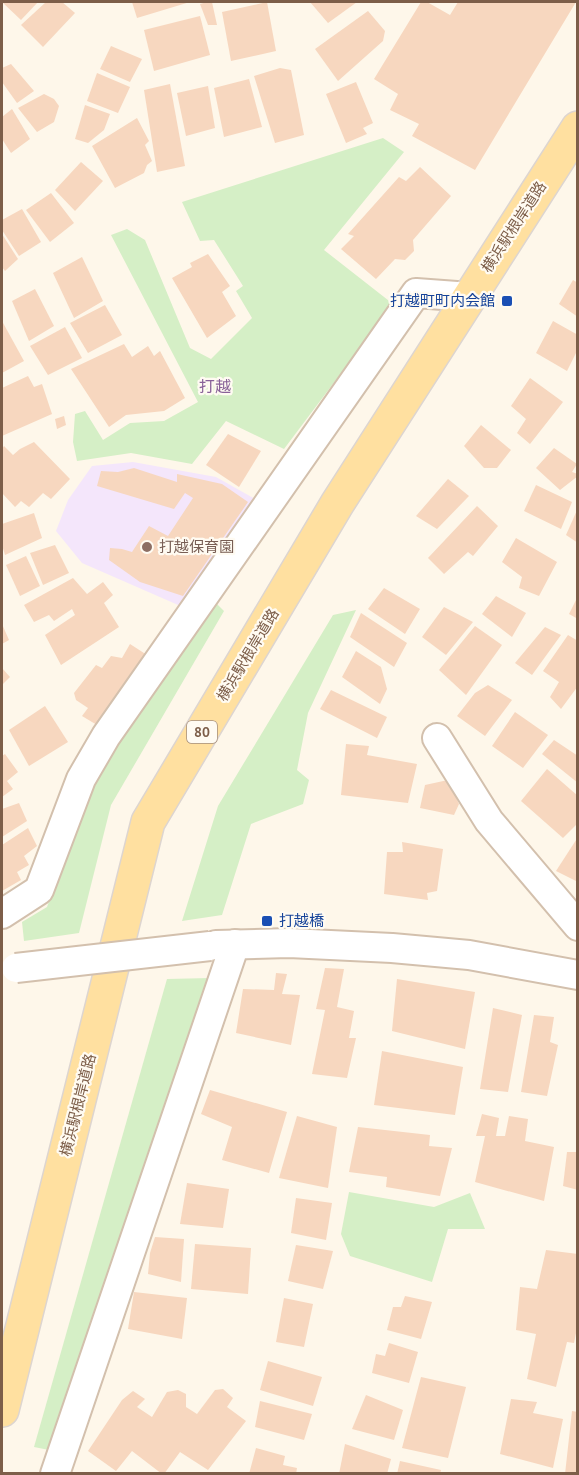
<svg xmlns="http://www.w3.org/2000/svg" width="579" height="1475" font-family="'PT Sans','Noto Sans JP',sans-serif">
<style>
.education{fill:#f4e6fb}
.green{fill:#d5efc6}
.building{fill:#f7d7bf}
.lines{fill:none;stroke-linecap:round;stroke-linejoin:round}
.street-casing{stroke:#d3c0ad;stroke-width:32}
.primary-casing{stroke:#ddd5d0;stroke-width:36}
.street{stroke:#fff;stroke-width:28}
.primary{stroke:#ffe0a0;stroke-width:33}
.street-bridge-casing{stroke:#d3c0ad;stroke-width:32;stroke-linecap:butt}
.street-bridge{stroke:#fff;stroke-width:28}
.transit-dot{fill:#1a4fb4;stroke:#fffbf2;stroke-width:2}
.education-dot{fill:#8d6e63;stroke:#fffbf2;stroke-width:2}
.labels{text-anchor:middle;stroke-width:4.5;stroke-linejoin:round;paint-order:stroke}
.shield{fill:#fffbf2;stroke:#a48d7c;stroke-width:1.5}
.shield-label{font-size:14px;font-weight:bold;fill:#7d5e49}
.street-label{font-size:15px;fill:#7d5e49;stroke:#fffbf2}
.transit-label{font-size:15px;fill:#164399;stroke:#fffbf2;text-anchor:end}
.education-label{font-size:15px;fill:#785e54;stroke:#fffbf2;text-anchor:start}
.neighbourhood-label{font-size:16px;fill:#896299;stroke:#fffbf2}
</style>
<rect width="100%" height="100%" fill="#fef7ea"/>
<path class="education" d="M133,462L216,477L257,500L185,608L82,563L56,531L68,500L92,466Z"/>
<g class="green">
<path d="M383,138L404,152L324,250L393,304L284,449L226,421L192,464L131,453L77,461L73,442L75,414L85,411L103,440L130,423L164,421L198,402L111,235L127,229L145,240L190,348L211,359L252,318L236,291L243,286L214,240L200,241L182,202Z"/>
<path d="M214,601L224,611L111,805L79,933L24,941L22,922L47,907L94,773Z"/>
<path d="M356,610L308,713L297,770L309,780L303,804L251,824L222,915L182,921L218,806L333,615Z"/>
<path d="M210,978L49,1450L34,1447L167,979Z"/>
<path d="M349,1192L434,1207L470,1193L485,1229H448L432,1282L350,1256L341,1234Z"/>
</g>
<g class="building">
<path d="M2,2H38L21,20Z"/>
<path d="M46,2H62L75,13L43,47L21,25Z"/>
<path d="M132,2H190L137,18Z"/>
<path d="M207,2H212L217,25H208L200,4Z"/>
<path d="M267,2L276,51L231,61L222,12Z"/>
<path d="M310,2H357L328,23Z"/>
<path d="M421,2H427L450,15L458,2H576L475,170L412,136L419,124L390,110L398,94L374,79Z"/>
<path d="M368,11L385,31L383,41L338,81L315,49Z"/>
<path d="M200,16L210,55L154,71L144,30Z"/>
<path d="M111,46L142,59L130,82L100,69Z"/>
<path d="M11,64L34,91L17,103L2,82V68Z"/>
<path d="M280,68L291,70L304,135L275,143L254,76Z"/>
<path d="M97,73L130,87L118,113L87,101Z"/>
<path d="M249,79L262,127L224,137L214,88Z"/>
<path d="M356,82L373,123L363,128L367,134L346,143L326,94Z"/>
<path d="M170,84L185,166L157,172L144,90Z"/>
<path d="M208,86L215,128L186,136L177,93Z"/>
<path d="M44,94L54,99L59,106L54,122L37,132L18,108Z"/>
<path d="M85,105L110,114L104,130L88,143L75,139Z"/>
<path d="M12,109L30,139L11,153L2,139V117Z"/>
<path d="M137,118L149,141L145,145L152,161L147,165L144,173L115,188L92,146Z"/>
<path d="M81,162L103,181L75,211L55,190Z"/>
<path d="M420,167L451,196L413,240L414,251L405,260L395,259L376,279L341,249L354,236L348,234L399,177L406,181Z"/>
<path d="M51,193L74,223L50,242L26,210Z"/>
<path d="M22,209L41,242L19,256L2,230V220Z"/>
<path d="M2,234L18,259L5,271L2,267Z"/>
<path d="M208,254L230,286L222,292L236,316L207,338L172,278L192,267L190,263Z"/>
<path d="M82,257L103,301L74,318L53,273Z"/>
<path d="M573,280L578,283V317L559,304Z"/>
<path d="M35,289L54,326L29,341L12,301Z"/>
<path d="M105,305L122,335L88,353L70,323Z"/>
<path d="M2,321L24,361L2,373Z"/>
<path d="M553,321L578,335V349L567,371L536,353Z"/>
<path d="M65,327L82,358L48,375L30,346Z"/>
<path d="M124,344L132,357L148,346L154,356L160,351L185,398L164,411L126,415L109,427L71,369Z"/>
<path d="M28,376L34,387L42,384L52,414L2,436V388Z"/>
<path d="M530,378L563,402L530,444L517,433L526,419L511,406Z"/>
<path d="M64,416L66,425L57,429L55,419Z"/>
<path d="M481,425L511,450L497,468H484L464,446Z"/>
<path d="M228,434L261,451L239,487L206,465Z"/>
<path d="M34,442L70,479L51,499L43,493L29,507L21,501L15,507L2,493V449L4,446L13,455L20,449Z"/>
<path d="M554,448L577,464L572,472L578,474V476L560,490L536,468Z"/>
<path d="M134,468L177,482V474L222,484L248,502L183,596L140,582L109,560L110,548L122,549L132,552L149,526L168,536L193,498L185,493L174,509L97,486L101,471L118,472Z"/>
<path d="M448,479L469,496L437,529L416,516Z"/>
<path d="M536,485L572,502L561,529L524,511Z"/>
<path d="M477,506L498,526L473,556L468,552L444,574L428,558Z"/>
<path d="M578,508V543L566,535Z"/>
<path d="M34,513L42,538L5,555L2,545V524Z"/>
<path d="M516,538L557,562L539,596L519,588L522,577L502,562Z"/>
<path d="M55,545L69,573L43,585L30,553Z"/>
<path d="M26,556L40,586L20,596L6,565Z"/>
<path d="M73,578L87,594L103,582L113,595L104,603L119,627L61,665L45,635L75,615L72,609L54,621L49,615L34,622L24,605Z"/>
<path d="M384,588L420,609L405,634L368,609Z"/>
<path d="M496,596L526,613L512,637L482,614Z"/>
<path d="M578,596V619L569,614Z"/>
<path d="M444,607L473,622L446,655L422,637Z"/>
<path d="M361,613L407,643L394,667L350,637Z"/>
<path d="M2,624L9,640L2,644Z"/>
<path d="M475,626L502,645L466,695L439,670Z"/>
<path d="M545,627L561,635L532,675L515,663Z"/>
<path d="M568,635L578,641V686L561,709L550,697L559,682L543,671Z"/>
<path d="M130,644L147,655L97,725L82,716L88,708L76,700L74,693L96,665L102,668L111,656L122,658Z"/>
<path d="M356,651L381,667L387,689L380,704L342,677Z"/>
<path d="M2,668L10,677L2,685Z"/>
<path d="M488,685L512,700L485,736L457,716L475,693Z"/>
<path d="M331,690L387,717L377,738L320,709Z"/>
<path d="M45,706L68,742L29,766L9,730Z"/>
<path d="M515,712L548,735L523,768L492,746Z"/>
<path d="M554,740L578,756V783L542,754Z"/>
<path d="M346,744L369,746L367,755L417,764L408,803L341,795Z"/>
<path d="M5,754L18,772L7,781L13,789L2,797V756Z"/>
<path d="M547,769L578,796V823L563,838L521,801Z"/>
<path d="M448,780L459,804L454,815L420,808L425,785Z"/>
<path d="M19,803L27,821L2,837V809Z"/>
<path d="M28,828L37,846L24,856L29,865L17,872L21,880L2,891V845Z"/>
<path d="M578,837V882L556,871Z"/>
<path d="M402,842L443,849L437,891L427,893L428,900L384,894L387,852H403Z"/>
<path d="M325,968L344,969L337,1007L354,1011L349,1038H356L347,1078L312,1074L325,1010L316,1009Z"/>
<path d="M276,973L287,974L282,994L300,995L291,1045L236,1033L243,989L274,990Z"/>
<path d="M397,979L475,992L465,1049L392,1031Z"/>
<path d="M493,1008L522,1015L508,1092L480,1089Z"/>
<path d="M534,1015L554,1017L550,1042L558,1045L547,1096L521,1092Z"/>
<path d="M382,1051L463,1067L455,1115L374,1105Z"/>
<path d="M210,1090L287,1112L269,1173L222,1160L232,1127L201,1114Z"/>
<path d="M482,1114L499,1118L496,1136H505L509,1116L528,1119L525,1141L554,1147L544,1201L475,1182L485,1136H476Z"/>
<path d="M297,1116L337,1127L328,1188L279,1178Z"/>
<path d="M358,1127L430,1135L429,1146L452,1148L440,1196L386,1187L387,1177L349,1172Z"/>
<path d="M567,1152H578V1190L563,1186Z"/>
<path d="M187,1183L229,1189L223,1228L180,1224Z"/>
<path d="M296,1198L332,1203L326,1240L291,1233Z"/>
<path d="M155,1237L184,1239L181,1282L148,1274L150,1253Z"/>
<path d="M195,1244L251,1248L248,1294L191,1289Z"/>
<path d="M296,1245L333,1251L323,1289L288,1281Z"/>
<path d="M546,1250L578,1254V1323L574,1343L567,1342L556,1387L527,1379L536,1334L516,1330L520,1287L537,1289Z"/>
<path d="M134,1292L187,1298L182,1339L128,1329Z"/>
<path d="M405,1296L432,1302L421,1339L387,1330L393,1307H401Z"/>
<path d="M284,1298L313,1304L304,1347L276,1342Z"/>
<path d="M389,1343L418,1352L409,1383L372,1373L376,1354L385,1356Z"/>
<path d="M268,1361L322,1377L313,1406L260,1390Z"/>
<path d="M421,1377L466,1387L448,1458L402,1448Z"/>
<path d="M223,1389L233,1398L227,1407L246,1421L208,1470L180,1452L164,1474H162L132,1451L116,1471L88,1451L122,1400L133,1391L145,1399L137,1407L152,1417L167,1392L178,1390L186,1394V1407L197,1414L215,1390Z"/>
<path d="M366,1395L403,1410L394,1440L352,1429Z"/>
<path d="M511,1399L537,1402L533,1413L563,1419L553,1468L500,1454Z"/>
<path d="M260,1401L312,1414L304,1440L255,1427Z"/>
<path d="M572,1411L578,1412V1474H565Z"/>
<path d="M345,1444L391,1459L387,1474H339Z"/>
<path d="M256,1448L285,1456L283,1465L297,1468L296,1474H249Z"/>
<path d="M400,1461L441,1470L440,1474H397Z"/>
</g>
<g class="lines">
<g class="street-casing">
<g id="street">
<path d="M437,738L489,821L578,926"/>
<path d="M2,914L39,890L81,779L106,736L416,293L470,297"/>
<path d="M216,945L289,943L392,948L469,955L578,975"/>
<path d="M55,1474L235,944"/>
</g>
</g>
<g class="primary-casing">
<path id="primary" d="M2,1410L148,822L337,504L578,128"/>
</g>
<use href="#street" class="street"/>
<use href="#primary" class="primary"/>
<g class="street-bridge-casing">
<path id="street-bridge" d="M16,968L210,946"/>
</g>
<use href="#street-bridge" class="street-bridge"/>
</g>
<g class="transit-dot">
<rect x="501" y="295" width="12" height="12" rx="3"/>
<rect x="261" y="915" width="12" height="12" rx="3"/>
</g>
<circle class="education-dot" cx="147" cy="547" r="6"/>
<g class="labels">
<rect class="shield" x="187" y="721" width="30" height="22" rx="4.5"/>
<g class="shield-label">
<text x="202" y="737">80</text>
</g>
<g class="street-label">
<text transform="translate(514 227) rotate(-57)" y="5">横浜駅根岸道路</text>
<text transform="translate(248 655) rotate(-59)" y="5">横浜駅根岸道路</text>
<text transform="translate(78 1105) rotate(-76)" y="5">横浜駅根岸道路</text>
</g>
<g class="transit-label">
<text x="495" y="306">打越町町内会館</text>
<text x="279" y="926" text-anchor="start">打越橋</text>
</g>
<g class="education-label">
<text x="159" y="552">打越保育園</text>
</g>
<g class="neighbourhood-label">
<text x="215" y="392">打越</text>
</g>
</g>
<rect width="579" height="1475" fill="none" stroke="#7d5e49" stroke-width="6"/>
</svg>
